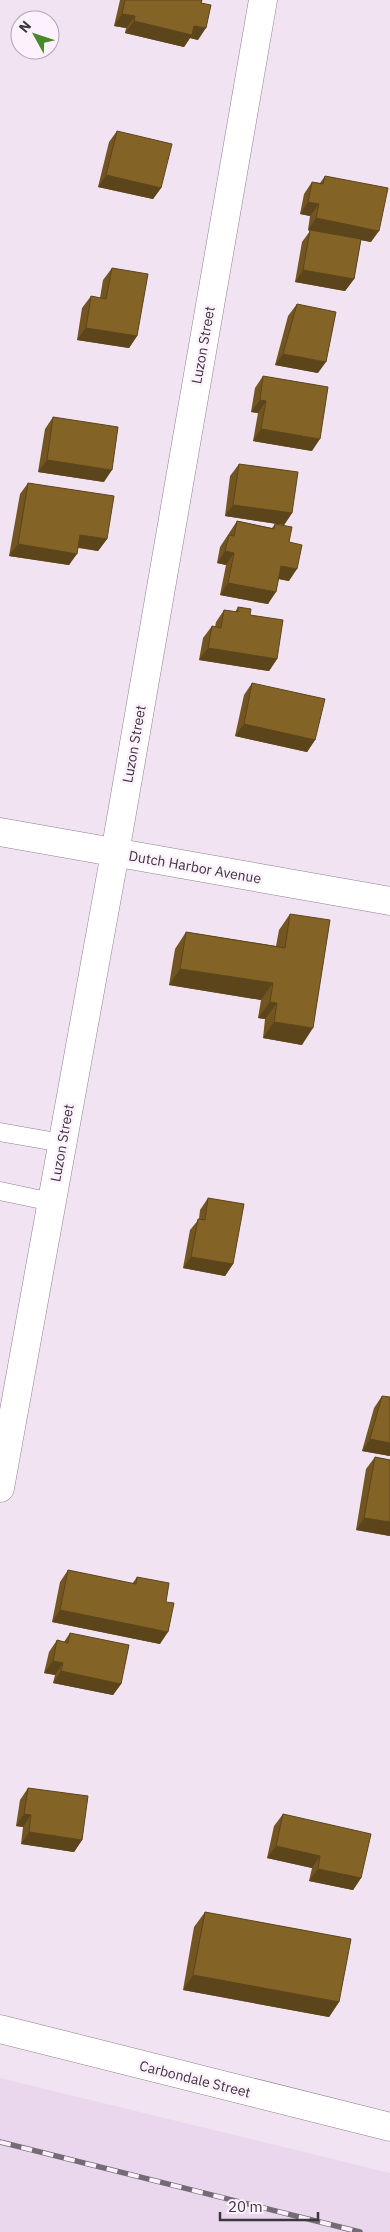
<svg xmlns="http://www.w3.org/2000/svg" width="390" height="2232" font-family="'IBM Plex Sans',sans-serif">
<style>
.built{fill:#ebd7ed}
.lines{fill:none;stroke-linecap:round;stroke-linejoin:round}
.service-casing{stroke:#8e818f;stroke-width:19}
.minor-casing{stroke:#8e818f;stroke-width:29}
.service{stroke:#fff;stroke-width:18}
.minor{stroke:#fff;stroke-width:28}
.rail-casing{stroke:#746c75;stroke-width:5.5}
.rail{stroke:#fdf1fd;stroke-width:4;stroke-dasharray:11;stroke-linecap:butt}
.wall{fill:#725521}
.shaded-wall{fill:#5c451b}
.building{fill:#846326;stroke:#5c451b}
.labels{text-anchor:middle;stroke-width:5;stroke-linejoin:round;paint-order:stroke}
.street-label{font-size:14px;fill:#3c373d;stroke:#fdf1fd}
</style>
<rect width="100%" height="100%" fill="#f1e3f2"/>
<path class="built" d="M0,2078L390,2173V2232H0Z"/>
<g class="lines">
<g class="service-casing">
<g id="service">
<path d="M0,1132L62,1143"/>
<path d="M0,1191L52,1202"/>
</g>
</g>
<g class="minor-casing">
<g id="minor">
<path d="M0,832L390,901"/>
<path d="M0,1488L115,853L263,0"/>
<path d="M0,2029L390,2127"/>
</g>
</g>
<use href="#service" class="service"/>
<use href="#minor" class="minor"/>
<g class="rail-casing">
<path id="rail" d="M0,2142L360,2232"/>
</g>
<use href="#rail" class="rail"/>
</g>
<g class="wall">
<path d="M120,0H202L198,40L190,38L184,47L125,33L126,28L114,26Z"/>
<path d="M117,131L161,188L153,199L98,187L109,142Z"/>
<path d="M325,176L371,242L361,240L354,279L345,291L295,282L302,242L310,231L308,230L310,216L300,214L304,194L312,182L320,183Z"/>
<path d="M112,268L137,336L129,348L77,340L82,308L91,296L100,298L103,280Z"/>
<path d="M297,304L318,373L275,365L288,316Z"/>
<path d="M263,376L312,451L253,441L258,413L251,412L255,388Z"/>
<path d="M53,417L104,482L38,472L45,429Z"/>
<path d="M239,464L292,513L284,525L225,516L230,476Z"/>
<path d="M28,483L107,539L98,551L78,548L69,565L9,556L20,494Z"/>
<path d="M237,521L272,528L275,524L289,542V581L279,579L268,604L220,595L226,565L217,563L220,547Z"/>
<path d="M238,607L250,615L277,659L269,671L199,660L203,638L212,626L215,627L216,622L224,610L235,612Z"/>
<path d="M252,683L315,740L307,752L235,736L244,695Z"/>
<path d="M290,914L302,1045L263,1038L265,1019L258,1018L261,1000L169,985L175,949L186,932L276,946L279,930Z"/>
<path d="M208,1198L233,1264L225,1276L183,1268L190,1230L199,1219L200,1210Z"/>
<path d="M382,1396L390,1456L362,1451L374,1408Z"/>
<path d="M375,1457L390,1460V1536L356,1530L366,1469Z"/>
<path d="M68,1570L132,1584L137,1577L166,1602L160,1644L52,1622L60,1582Z"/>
<path d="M70,1633L121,1684L113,1695L53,1683L55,1675L44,1673L49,1652L57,1640L64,1642Z"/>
<path d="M28,1788L82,1840L74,1852L21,1844L23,1827L16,1826L20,1800Z"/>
<path d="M283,1814L361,1878L353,1890L309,1881L312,1868L267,1858L274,1826Z"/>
<path d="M205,1912L339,2002L329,2017L183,1990L194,1927Z"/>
</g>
<g class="shaded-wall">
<path d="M122,14L135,16L126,28L114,26Z"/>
<path d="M134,21L194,26L206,28L198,40L190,38L184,47L125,33Z"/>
<path d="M106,175L161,188L153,199L98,187Z"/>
<path d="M308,202L319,204L310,216L300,214Z"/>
<path d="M316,218L379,231L371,242L308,230Z"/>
<path d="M303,270L354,279L345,291L295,282Z"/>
<path d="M86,328L137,336L129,348L77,340Z"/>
<path d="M283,354L326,362L318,373L275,365Z"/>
<path d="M260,400L266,401L258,413L251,412Z"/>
<path d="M261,429L320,439L312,451L253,441Z"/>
<path d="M47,460L112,470L104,482L38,472Z"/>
<path d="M233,505L292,513L284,525L225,516Z"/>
<path d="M80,535L107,539L98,551L72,546Z"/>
<path d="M18,544L77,554L69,565L9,556Z"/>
<path d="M225,551L234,553L226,565L217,563Z"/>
<path d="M281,566L297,569L289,581L273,578Z"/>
<path d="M228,583L276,592L268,604L220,595Z"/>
<path d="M208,648L277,659L269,671L199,660Z"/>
<path d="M244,724L315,740L307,752L235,736Z"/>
<path d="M180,969L273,983L261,1000L169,985Z"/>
<path d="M270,1002L277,1003L265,1019L258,1018Z"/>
<path d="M274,1022L313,1028L302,1045L263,1038Z"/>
<path d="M191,1257L233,1264L225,1276L183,1268Z"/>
<path d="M370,1439L390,1443V1456L362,1451Z"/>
<path d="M364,1518L390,1522V1536L356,1530Z"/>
<path d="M60,1610L168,1632L160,1644L52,1622Z"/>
<path d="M53,1661L63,1663L55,1675L44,1673Z"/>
<path d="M61,1671L121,1684L113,1695L53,1683Z"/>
<path d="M24,1814L31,1815L23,1827L16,1826Z"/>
<path d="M29,1832L82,1840L74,1852L21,1844Z"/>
<path d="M276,1846L320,1856L312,1868L267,1858Z"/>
<path d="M318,1869L361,1878L353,1890L309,1881Z"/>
<path d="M193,1975L339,2002L329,2017L183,1990Z"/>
</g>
<g class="building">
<path d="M125,0H202L201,3L211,5L206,28L194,26L192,35L134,21L135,16L122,14Z"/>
<path d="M117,131L172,144L161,188L106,175Z"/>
<path d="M325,176L388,188L379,231L316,218L319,204L308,202L312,182L323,184Z"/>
<path d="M310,230L361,239L354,279L303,270Z"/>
<path d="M112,268L148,274L137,336L86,328L91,296L106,299Z"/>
<path d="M297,304L336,312L326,362L283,354Z"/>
<path d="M263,376L328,387L320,439L261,429L266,401L260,400Z"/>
<path d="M53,417L118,427L112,470L47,460Z"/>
<path d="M239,464L298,472L292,513L233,505Z"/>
<path d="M28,483L114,496L107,539L80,535L77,554L18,544Z"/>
<path d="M237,521L274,529L275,524L292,527L289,542L302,545L297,569L281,566L276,592L228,583L234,553L225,551L229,535L234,536Z"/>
<path d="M238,607L251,609L250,615L283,620L277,659L208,648L212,626L221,628L224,610L238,612Z"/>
<path d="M252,683L325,699L315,740L244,724Z"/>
<path d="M290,914L330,920L313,1028L274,1022L277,1003L270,1002L273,983L180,969L186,932L285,948Z"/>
<path d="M208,1198L244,1204L233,1264L191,1257L198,1219L205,1220Z"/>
<path d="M382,1396L390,1397V1443L370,1439Z"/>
<path d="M375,1457L390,1460V1522L364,1518Z"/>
<path d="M68,1570L136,1584L137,1577L169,1583L166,1602L174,1603L168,1632L60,1610Z"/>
<path d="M70,1633L129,1645L121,1684L61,1671L63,1663L53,1661L57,1640L68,1643Z"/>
<path d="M28,1788L88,1796L82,1840L29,1832L31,1815L24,1814Z"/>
<path d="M283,1814L371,1834L361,1878L318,1869L320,1856L276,1846Z"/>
<path d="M205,1912L351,1939L339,2002L193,1975Z"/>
</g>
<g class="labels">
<g class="street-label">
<text transform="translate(203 345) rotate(-80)" y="5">Luzon Street</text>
<text transform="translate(134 744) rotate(-80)" y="5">Luzon Street</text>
<text transform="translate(195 867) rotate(10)" y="5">Dutch Harbor Avenue</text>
<text transform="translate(62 1143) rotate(-80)" y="5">Luzon Street</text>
<text transform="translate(195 2079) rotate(14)" y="5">Carbondale Street</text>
</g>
</g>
<g transform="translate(35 35) rotate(310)"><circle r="24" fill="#fdf1fd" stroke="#b0a7b0"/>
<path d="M0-4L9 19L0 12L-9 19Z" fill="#49892b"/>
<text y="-8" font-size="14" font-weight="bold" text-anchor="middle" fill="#3c373d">N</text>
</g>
<path d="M220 2212v8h98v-8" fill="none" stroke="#3c373d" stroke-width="2.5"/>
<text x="228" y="2212" font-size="15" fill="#3c373d" stroke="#fdf1fd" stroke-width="4" paint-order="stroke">20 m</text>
</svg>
